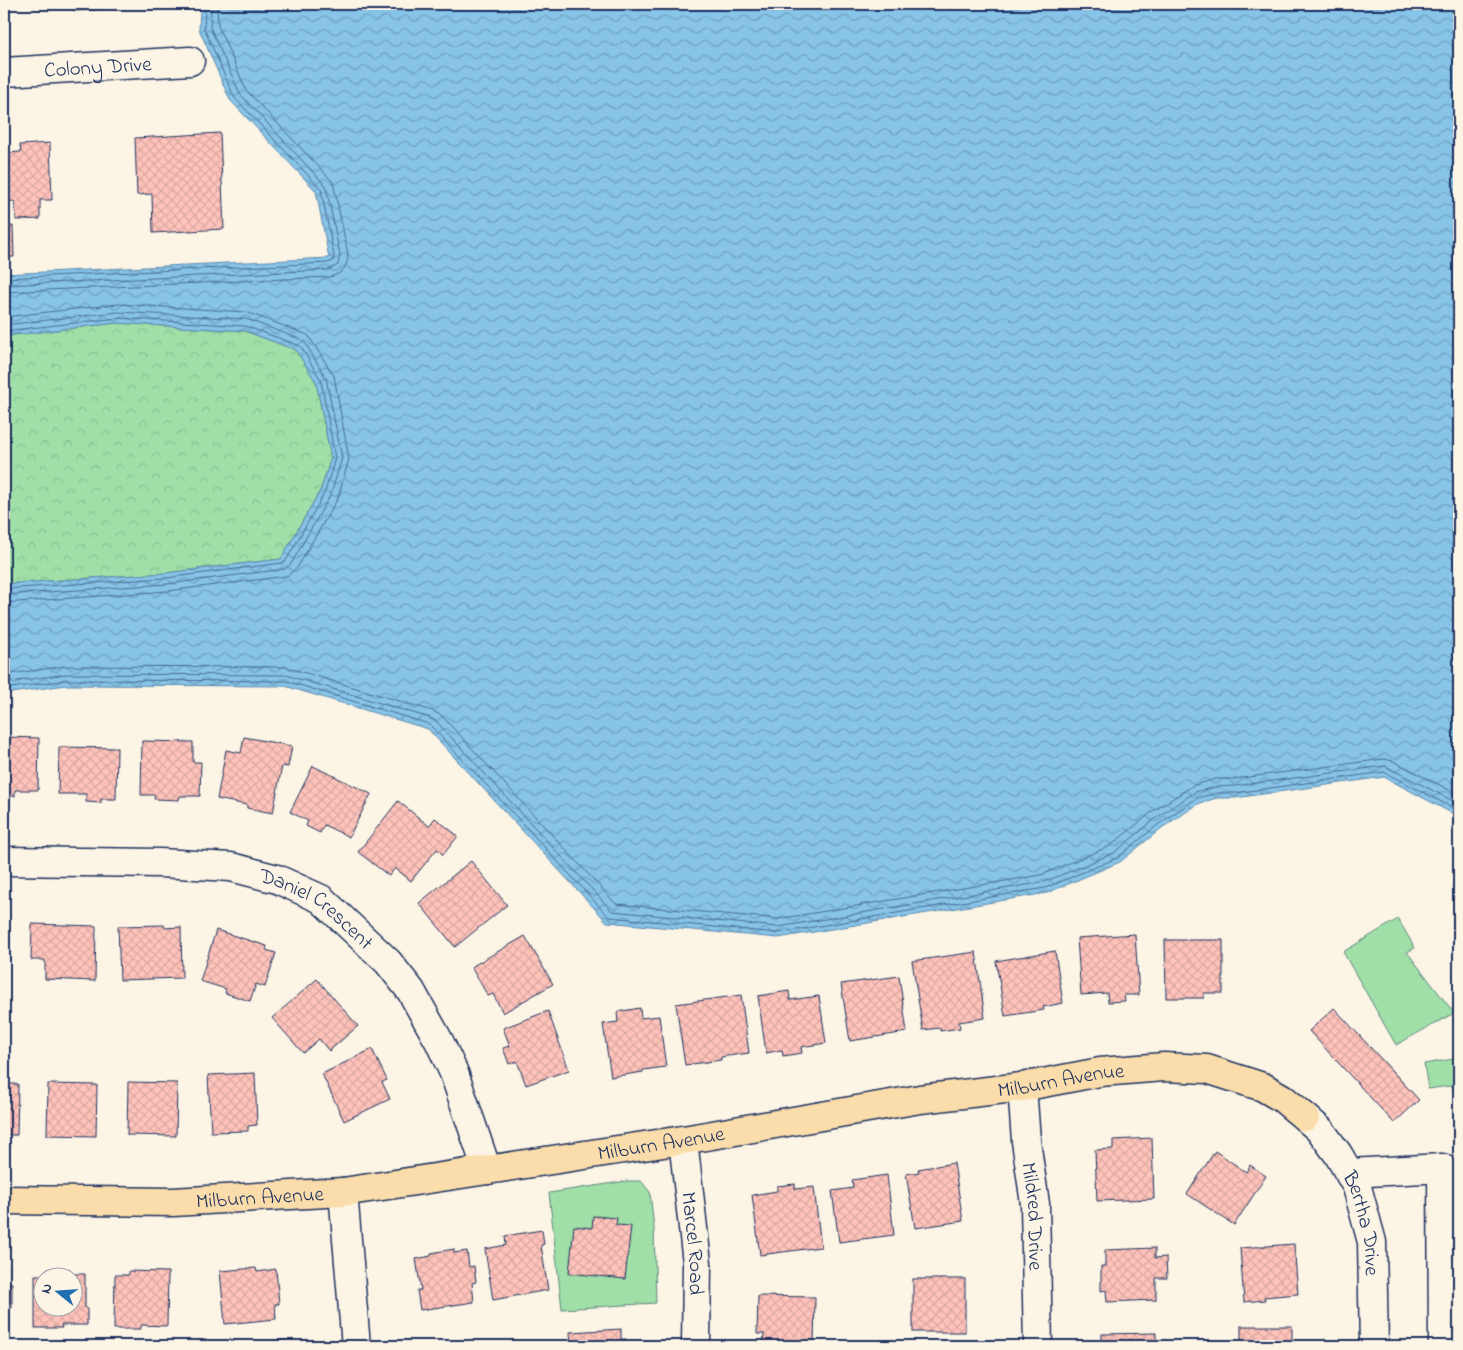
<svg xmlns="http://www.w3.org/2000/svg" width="1463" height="1350" font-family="'Indie Flower',sans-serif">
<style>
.grass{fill:#a0dfa7;stroke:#5e8782}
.forest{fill:url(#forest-crowns);stroke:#5e8782}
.water{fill:url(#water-waves);stroke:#5c88b0}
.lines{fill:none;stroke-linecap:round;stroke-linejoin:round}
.shore{stroke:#466b95;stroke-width:1}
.building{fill:url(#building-cross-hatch);stroke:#1b2f5e;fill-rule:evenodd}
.minor-casing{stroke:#1b2f5e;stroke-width:31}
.major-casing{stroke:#1b2f5e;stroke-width:31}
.minor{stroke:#fcf5e5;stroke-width:28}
.major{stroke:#fbddab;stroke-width:28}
.labels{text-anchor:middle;stroke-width:5;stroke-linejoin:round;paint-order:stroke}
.street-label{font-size:21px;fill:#1b2f5e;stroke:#fcf5e5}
</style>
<defs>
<pattern id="forest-crowns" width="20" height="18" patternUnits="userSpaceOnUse" patternTransform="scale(1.25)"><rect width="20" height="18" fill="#a0dfa7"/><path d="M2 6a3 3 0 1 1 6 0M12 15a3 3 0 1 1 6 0" fill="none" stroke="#89c092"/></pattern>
<pattern id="water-waves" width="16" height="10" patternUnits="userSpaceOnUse" patternTransform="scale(1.25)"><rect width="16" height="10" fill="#87c4e7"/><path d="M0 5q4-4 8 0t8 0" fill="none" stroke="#6ea0be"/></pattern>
<pattern id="building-cross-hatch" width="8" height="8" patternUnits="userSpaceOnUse" patternTransform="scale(1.25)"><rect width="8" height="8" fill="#ffc3ba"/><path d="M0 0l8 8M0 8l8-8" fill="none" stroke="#daa8a2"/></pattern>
</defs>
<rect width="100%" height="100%" fill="#fcf5e5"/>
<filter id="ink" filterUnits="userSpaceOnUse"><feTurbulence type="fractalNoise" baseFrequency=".02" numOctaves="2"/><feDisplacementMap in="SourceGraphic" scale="10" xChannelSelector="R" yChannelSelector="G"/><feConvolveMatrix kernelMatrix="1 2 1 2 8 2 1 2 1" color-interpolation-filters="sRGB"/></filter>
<g filter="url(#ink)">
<g class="grass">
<path d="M1398,919L1415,948L1407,952L1454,1013L1396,1045L1343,952Z"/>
<path d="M1453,1059L1459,1061V1090L1450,1086L1428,1089L1424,1064Z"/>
<path d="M627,1181H641L650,1192L654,1228L656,1303L562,1309L549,1193Z"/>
</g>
<path class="forest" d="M117,323L245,331L296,350L316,382L331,458L321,489L281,559L166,573L4,584V336Z"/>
<path class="water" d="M198,4H1459V817L1384,777L1235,798H1217L1200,803L1163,827L1120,862L1047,893L778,938L607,922L428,729L285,686L66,685L4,694V584L166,573L281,559L321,489L331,458L316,382L296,350L245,331L117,323L4,336V274L329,258L316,191L230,100L199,29L200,11Z"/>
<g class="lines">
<g class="shore">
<path d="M4,278L328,263L333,261L334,256L321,189L234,97L204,28L205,11L203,4"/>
<path d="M4,285L328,270L338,265L340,255L326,186L240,94L210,27L211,11L210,4"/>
<path d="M4,292L329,277C341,275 348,267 348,254L333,182L246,90L218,26L217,4"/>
<path d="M4,317L118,304L246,312L308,335L334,376L349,459L338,498L297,568L287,576L168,591L4,603"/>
<path d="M4,325L118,312L246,319L300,339L306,344L326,378L342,458L331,494L291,564L285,569L167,584L4,595"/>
<path d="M4,331L118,318L245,326L298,345L301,347L321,380L335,458L325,492L286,561L282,563L166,578L4,589"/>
<path d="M4,675L65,666L286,667L433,711L442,716L616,904L778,919L1041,875L1110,846L1152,812L1192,786L1215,779H1234L1384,759L1393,761L1459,795"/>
<path d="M4,683L66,674L286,675L430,718L436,721L612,911L778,927L1044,882L1114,853L1156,818L1195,792L1216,787L1234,786L1385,766L1459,804"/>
<path d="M4,689L66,680L286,681L429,724L511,811L609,917L778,933L1045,888L1117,858L1160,823L1197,798L1217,793H1235L1384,772L1459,811"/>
</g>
</g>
<g class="building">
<path d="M73,4H105L106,9L74,11Z"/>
<path d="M220,133L224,229L153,233L152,194L137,195L135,138Z"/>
<path d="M50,143L52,200H40V219L16,220L15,201L4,202V153L21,152L20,145Z"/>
<path d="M13,226L14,257H4V227Z"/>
<path d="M4,737L39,738L38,790H15V796H4Z"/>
<path d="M244,737L292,746L288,767L282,766L273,813L247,808V805L217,799L226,750L241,753Z"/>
<path d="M142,741L193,742V762H201L200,796H180L179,800L154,799L155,795H141Z"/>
<path d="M59,747L117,748L116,799H101V803L86,802V794H58Z"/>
<path d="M313,766L371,794L349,837L324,825L320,833L306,826L308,821L290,812Z"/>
<path d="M398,801L429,826L435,818L458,836L443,855L437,849L411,881L395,868L389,876L358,852Z"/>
<path d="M471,861L507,905L455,947L419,903Z"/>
<path d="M32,924L96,926L95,981L45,979V960H31Z"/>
<path d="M164,925L165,928L181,927L182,978L120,980L118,926Z"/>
<path d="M4,926H7L5,982H4Z"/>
<path d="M216,930L267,946L266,950L276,953L265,987L256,984L250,1001L225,993L226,989L200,981Z"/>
<path d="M1135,934L1139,995H1124L1125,1001L1108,1002L1107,993L1081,995L1077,938Z"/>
<path d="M525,936L553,984L503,1013L493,994L488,996L471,967Z"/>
<path d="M1165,940H1223V993H1204V998H1166Z"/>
<path d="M1055,951L1063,1003L1043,1007L1044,1010L1005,1016L996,961Z"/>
<path d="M976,952L985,1018L959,1022L960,1028L940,1031V1028L923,1030L912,961Z"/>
<path d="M899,976L907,1032L850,1041L841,984Z"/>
<path d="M317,979L358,1026L329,1051L319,1039L303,1053L272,1018Z"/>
<path d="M789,991L790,1000L819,996L826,1043L801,1047L802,1053L783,1056L782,1050L766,1053L758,996Z"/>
<path d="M741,995L749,1053L721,1057V1060L685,1065L676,1004Z"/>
<path d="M640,1008L641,1018L659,1016L666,1067L643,1070V1072L611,1077L603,1024L618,1022L617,1012Z"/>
<path d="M1334,1008L1419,1100L1394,1123L1309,1031Z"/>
<path d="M548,1011L569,1070L526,1085L517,1061L509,1064L503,1048L510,1046L503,1028Z"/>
<path d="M372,1049L387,1080L382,1082L390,1099L344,1121L322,1074Z"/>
<path d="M255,1073L257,1125L248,1126V1131L211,1132L208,1075Z"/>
<path d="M128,1082L177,1083L176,1136L127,1135Z"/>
<path d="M4,1084H18L17,1135H4Z"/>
<path d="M48,1084L97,1085L96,1136L47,1135Z"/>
<path d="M1152,1138L1154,1199L1097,1201L1095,1150L1113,1149V1140Z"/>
<path d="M1215,1151L1246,1172L1250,1165L1266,1176L1234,1225L1187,1194Z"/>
<path d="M954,1163L963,1221L915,1228L906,1174L919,1172L918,1169Z"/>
<path d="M887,1175L894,1235L839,1242L832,1191L853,1188L852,1180Z"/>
<path d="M795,1184V1189L814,1187L821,1247L760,1255L752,1195L777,1191V1186Z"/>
<path d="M593,1216L617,1218L616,1225L631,1226L625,1279L569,1273L574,1226L592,1228Z"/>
<path d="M542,1230L544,1244L541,1245L548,1290L493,1300L485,1249L506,1245L505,1236Z"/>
<path d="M1294,1244L1298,1294L1264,1297L1265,1300L1244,1302L1240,1248Z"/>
<path d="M1155,1248V1258L1166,1257L1167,1278H1156V1300L1107,1302L1106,1290L1101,1291V1266H1105V1250Z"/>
<path d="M454,1249V1253L467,1251L469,1267L474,1266L476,1282L472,1283L474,1302L420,1310L417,1290H421L416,1259L431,1256V1253Z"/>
<path d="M4,1265H7V1283H12V1308L9,1307V1318H4Z"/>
<path d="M256,1268L257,1272L276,1269L279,1304H275L276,1319L225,1324L220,1271Z"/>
<path d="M47,1269H70V1274H85V1308H87V1325H61L62,1328H35V1275H46ZM42,1278H72V1308H42Z"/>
<path d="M129,1271L168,1272L167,1326L141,1325V1329H114L115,1275H129Z"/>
<rect x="913" y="1279" width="52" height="53"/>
<path d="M758,1296L815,1297L814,1346H763L764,1334H757Z"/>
<rect x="1241" y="1326" width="51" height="20"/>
<path d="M621,1329V1339H626L627,1346H571L570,1332Z"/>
<path d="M1156,1333V1346H1102V1334Z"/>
<path d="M286,1340L287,1346H230V1345Z"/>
</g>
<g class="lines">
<g class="minor-casing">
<g id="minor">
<path id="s1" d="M4,72L190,61"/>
<path id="s2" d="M4,861L160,863L231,867L277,879L321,899L388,962L411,991L439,1041L454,1073L487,1170"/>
<path id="s3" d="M1022,1087L1026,1141L1035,1204L1038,1346"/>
<path id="s4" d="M1305,1117L1321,1131L1338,1154L1357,1187L1372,1242L1374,1346"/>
<path id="s5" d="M683,1140L697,1263L696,1346"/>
<path d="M1350,1173L1442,1168L1443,1346"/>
<path d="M343,1192L356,1346"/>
</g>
</g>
<g class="major-casing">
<g id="major">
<path id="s6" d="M4,1200L173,1202L343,1192L683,1140L920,1099L1022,1087L1100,1072L1164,1067L1207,1069L1263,1087L1282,1098L1305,1117"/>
</g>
</g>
<use href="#minor" class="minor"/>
<use href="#major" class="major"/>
</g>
</g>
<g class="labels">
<g class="street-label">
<text dy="7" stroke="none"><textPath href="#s1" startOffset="94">Colony Drive</textPath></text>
<text dy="7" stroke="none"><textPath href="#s2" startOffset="324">Daniel Crescent</textPath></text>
<text dy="7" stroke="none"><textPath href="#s6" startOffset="1066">Milburn Avenue</textPath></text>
<text dy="7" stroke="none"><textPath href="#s6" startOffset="661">Milburn Avenue</textPath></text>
<text dy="7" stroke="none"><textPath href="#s6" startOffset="256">Milburn Avenue</textPath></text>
<text dy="7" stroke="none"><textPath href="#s3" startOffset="130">Mildred Drive</textPath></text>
<text dy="7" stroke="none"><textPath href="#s4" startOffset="125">Bertha Drive</textPath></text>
<text dy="7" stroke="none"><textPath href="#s5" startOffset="104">Marcel Road</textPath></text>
</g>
</g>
<rect width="1463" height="1350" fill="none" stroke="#fcf5e5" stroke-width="20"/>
<rect x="10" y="10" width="1443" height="1330" fill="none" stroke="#1b2f5e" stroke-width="2" filter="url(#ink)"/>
<g transform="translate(58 1292) rotate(287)"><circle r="24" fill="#fcf5e5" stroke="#a2a6af"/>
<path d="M0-4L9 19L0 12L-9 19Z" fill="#1f6fb2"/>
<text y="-8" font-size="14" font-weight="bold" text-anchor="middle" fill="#1b2f5e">N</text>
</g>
</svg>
